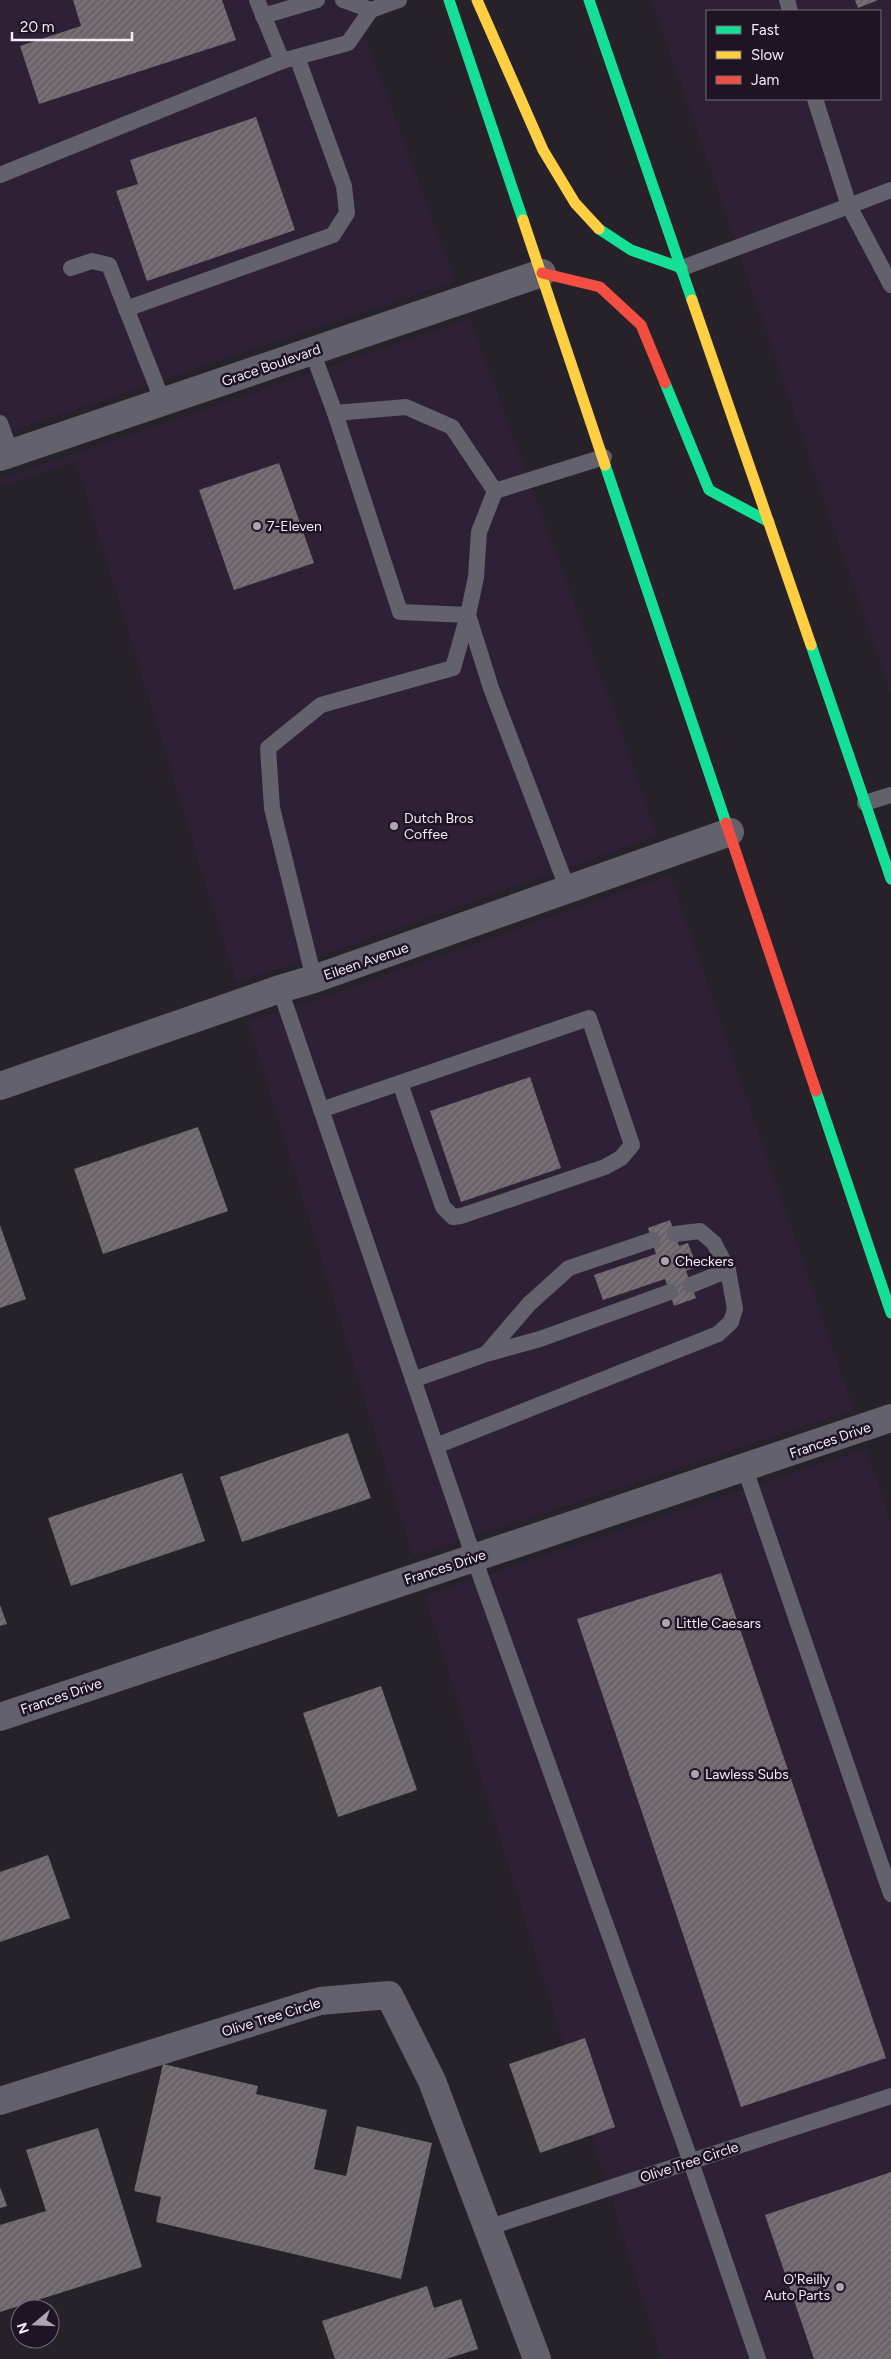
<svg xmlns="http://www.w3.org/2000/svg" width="891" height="2359" font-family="Figtree,sans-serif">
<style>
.built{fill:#2e2135;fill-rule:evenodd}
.building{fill:url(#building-hatch)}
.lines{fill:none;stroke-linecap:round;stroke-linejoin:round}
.lane{stroke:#62616c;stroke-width:16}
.street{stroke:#62616c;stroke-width:28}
.fast{stroke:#16e098;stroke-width:11}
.slow{stroke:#ffcf43;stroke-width:11}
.jam{stroke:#f24e42;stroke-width:11}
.poi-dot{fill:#aca5b0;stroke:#1e1424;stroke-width:2}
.labels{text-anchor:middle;stroke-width:5;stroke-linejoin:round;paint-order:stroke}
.street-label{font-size:14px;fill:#f4ecf8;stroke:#1e1424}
.poi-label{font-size:14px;fill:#f4ecf8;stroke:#1e1424;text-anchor:start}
</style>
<defs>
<pattern id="building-hatch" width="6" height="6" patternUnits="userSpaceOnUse" patternTransform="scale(1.25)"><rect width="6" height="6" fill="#766e75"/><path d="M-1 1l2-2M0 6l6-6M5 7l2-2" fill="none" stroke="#605a60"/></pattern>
</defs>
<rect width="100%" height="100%" fill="#27212a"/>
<g class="built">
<path d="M0,0H352L455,281L0,435Z"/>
<path d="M652,0H891V694ZM707,11H880V99H707Z"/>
<path d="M470,319L621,731L657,836L308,960L236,982L76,461L0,487V479Z"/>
<path d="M670,875L854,1410L413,1556L248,1021L322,998Z"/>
<path d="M866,1449L891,1521V2359H661L425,1596Z"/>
</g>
<g class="building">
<path d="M73,0H222L236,40L39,104L20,46L81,26Z"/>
<path d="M855,0H878L858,8Z"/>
<path d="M256,117L295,230L147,281L116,191L138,184L130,160Z"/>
<path d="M279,463L314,563L234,590L199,490Z"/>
<path d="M530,1077L561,1168L461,1202L430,1111Z"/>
<path d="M198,1127L228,1211L103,1254L74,1169Z"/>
<path d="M670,1220L679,1246L688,1243L697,1267L686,1271L696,1298L674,1306L665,1279L603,1300L594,1275L656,1254L648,1228Z"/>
<path d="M0,1225L26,1299L0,1308Z"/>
<path d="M348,1433L371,1498L242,1542L220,1477Z"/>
<path d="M182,1473L205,1541L71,1586L48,1518Z"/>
<path d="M721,1573L886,2058L741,2107L577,1619Z"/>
<path d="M0,1605L7,1624L0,1626Z"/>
<path d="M381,1686L417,1790L338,1817L303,1713Z"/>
<path d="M48,1855L70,1918L0,1942V1872Z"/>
<path d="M585,2038L615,2127L540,2153L509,2064Z"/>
<path d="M163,2064L258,2086L256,2094L327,2110L314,2169L346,2176L357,2126L432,2143L401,2279L156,2222L161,2197L134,2191Z"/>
<path d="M98,2128L142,2267L0,2312V2225L46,2211L26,2150Z"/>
<path d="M891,2172V2359H814L765,2215Z"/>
<path d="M0,2187L7,2206L0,2208Z"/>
<path d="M427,2286L434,2308L461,2299L478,2349L446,2359H335L322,2321Z"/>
</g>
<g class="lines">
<g class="lane">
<path d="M257,0L282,61"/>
<path d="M343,0L371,10"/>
<path d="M787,0L790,11"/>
<path d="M263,16L317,0"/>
<path d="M0,175L282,61L348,43L371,10L399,0"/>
<path d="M891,190L849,206L891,285"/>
<path d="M71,268L92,261L109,265L163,402"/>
<path d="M682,268L849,206L815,99"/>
<path d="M126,309L333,235L347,213L344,186L297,57"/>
<path d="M312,351L335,413L406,407L452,427L495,491L604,457"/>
<path d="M335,413L400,612L468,615L491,688L568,890"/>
<path d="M0,423L11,453"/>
<path d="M865,803L891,795"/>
<path d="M314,979L272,808L268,748L321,705L453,668L468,615L476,577L479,532L495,491"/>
<path d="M280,989L474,1558L691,2162L758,2359"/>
<path d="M321,1110L589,1018L632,1145L621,1158L605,1167L461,1216L453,1217L443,1207L400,1083"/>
<path d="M691,1285L728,1270"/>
<path d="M487,1353L529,1304L569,1268L652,1240"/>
<path d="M413,1380L486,1354L540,1339L670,1292"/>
<path d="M436,1446L718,1334L731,1322L735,1309L728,1270L714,1243L700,1231L675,1234"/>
<path d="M745,1469L891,1894"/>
<path d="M487,2228L891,2096"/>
</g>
<g class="street">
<path d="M0,457L542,273"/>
<path d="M0,1086L280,989L314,979L730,832"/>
<path d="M0,1717L891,1418"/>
<path d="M0,2101L320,2001L389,1995L432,2081L537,2359"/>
</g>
<g class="fast">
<path d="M449,0L523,220"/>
<path d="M589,0L692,300"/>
<path d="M599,229L631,250L682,268"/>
<path d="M665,383L709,490L769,522"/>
<path d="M605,465L726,823"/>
<path d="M811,645L891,879"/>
<path d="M816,1091L891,1313"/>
</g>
<g class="slow">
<path d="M477,0L543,150L575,203L599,229"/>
<path d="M523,220L605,465"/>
<path d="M692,300L811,645"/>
</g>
<g class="jam">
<path d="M542,273L600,287L641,325L665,383"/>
<path d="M726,823L816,1091"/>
</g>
</g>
<g class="poi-dot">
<circle cx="257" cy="526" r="5"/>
<circle cx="394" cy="826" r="5"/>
<circle cx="665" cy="1261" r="5"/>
<circle cx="666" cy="1623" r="5"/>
<circle cx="695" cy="1774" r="5"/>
<circle cx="840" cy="2287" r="5"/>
</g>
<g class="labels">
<g class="street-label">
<text transform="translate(271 365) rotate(-19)" y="5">Grace Boulevard</text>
<text transform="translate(366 961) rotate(-19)" y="5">Eileen Avenue</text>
<text transform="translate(830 1440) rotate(-19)" y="5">Frances Drive</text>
<text transform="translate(445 1567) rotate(-18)" y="5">Frances Drive</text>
<text transform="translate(61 1696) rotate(-19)" y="5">Frances Drive</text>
<text transform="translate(271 2017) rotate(-17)" y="5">Olive Tree Circle</text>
<text transform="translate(689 2162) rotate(-18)" y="5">Olive Tree Circle</text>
</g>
<g class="poi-label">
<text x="267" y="531">7-Eleven</text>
<text x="404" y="823">Dutch Bros<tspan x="404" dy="16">Coffee</tspan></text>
<text x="675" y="1266">Checkers</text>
<text x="676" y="1628">Little Caesars</text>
<text x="705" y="1779">Lawless Subs</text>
<text x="830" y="2284" text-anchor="end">O'Reilly<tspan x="830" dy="16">Auto Parts</tspan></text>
</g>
</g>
<rect x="706" y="10" width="175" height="90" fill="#1e1424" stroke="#746a79"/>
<rect x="716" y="26" width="25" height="8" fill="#16e098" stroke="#746a79"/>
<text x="751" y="35" font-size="15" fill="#f4ecf8">Fast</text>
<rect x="716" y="51" width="25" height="8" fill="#ffcf43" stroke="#746a79"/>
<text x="751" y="60" font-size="15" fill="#f4ecf8">Slow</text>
<rect x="716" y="76" width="25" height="8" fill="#f24e42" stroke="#746a79"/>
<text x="751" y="85" font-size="15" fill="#f4ecf8">Jam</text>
<g transform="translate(35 2324) rotate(251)"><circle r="24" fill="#1e1424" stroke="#746a79"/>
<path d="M0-4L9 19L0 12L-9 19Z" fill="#aca5b0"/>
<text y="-8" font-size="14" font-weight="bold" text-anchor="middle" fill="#f4ecf8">N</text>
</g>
<path d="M12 32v8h120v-8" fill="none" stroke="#f4ecf8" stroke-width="2.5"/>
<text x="20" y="32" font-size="15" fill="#f4ecf8" stroke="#1e1424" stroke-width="4" paint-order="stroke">20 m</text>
</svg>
